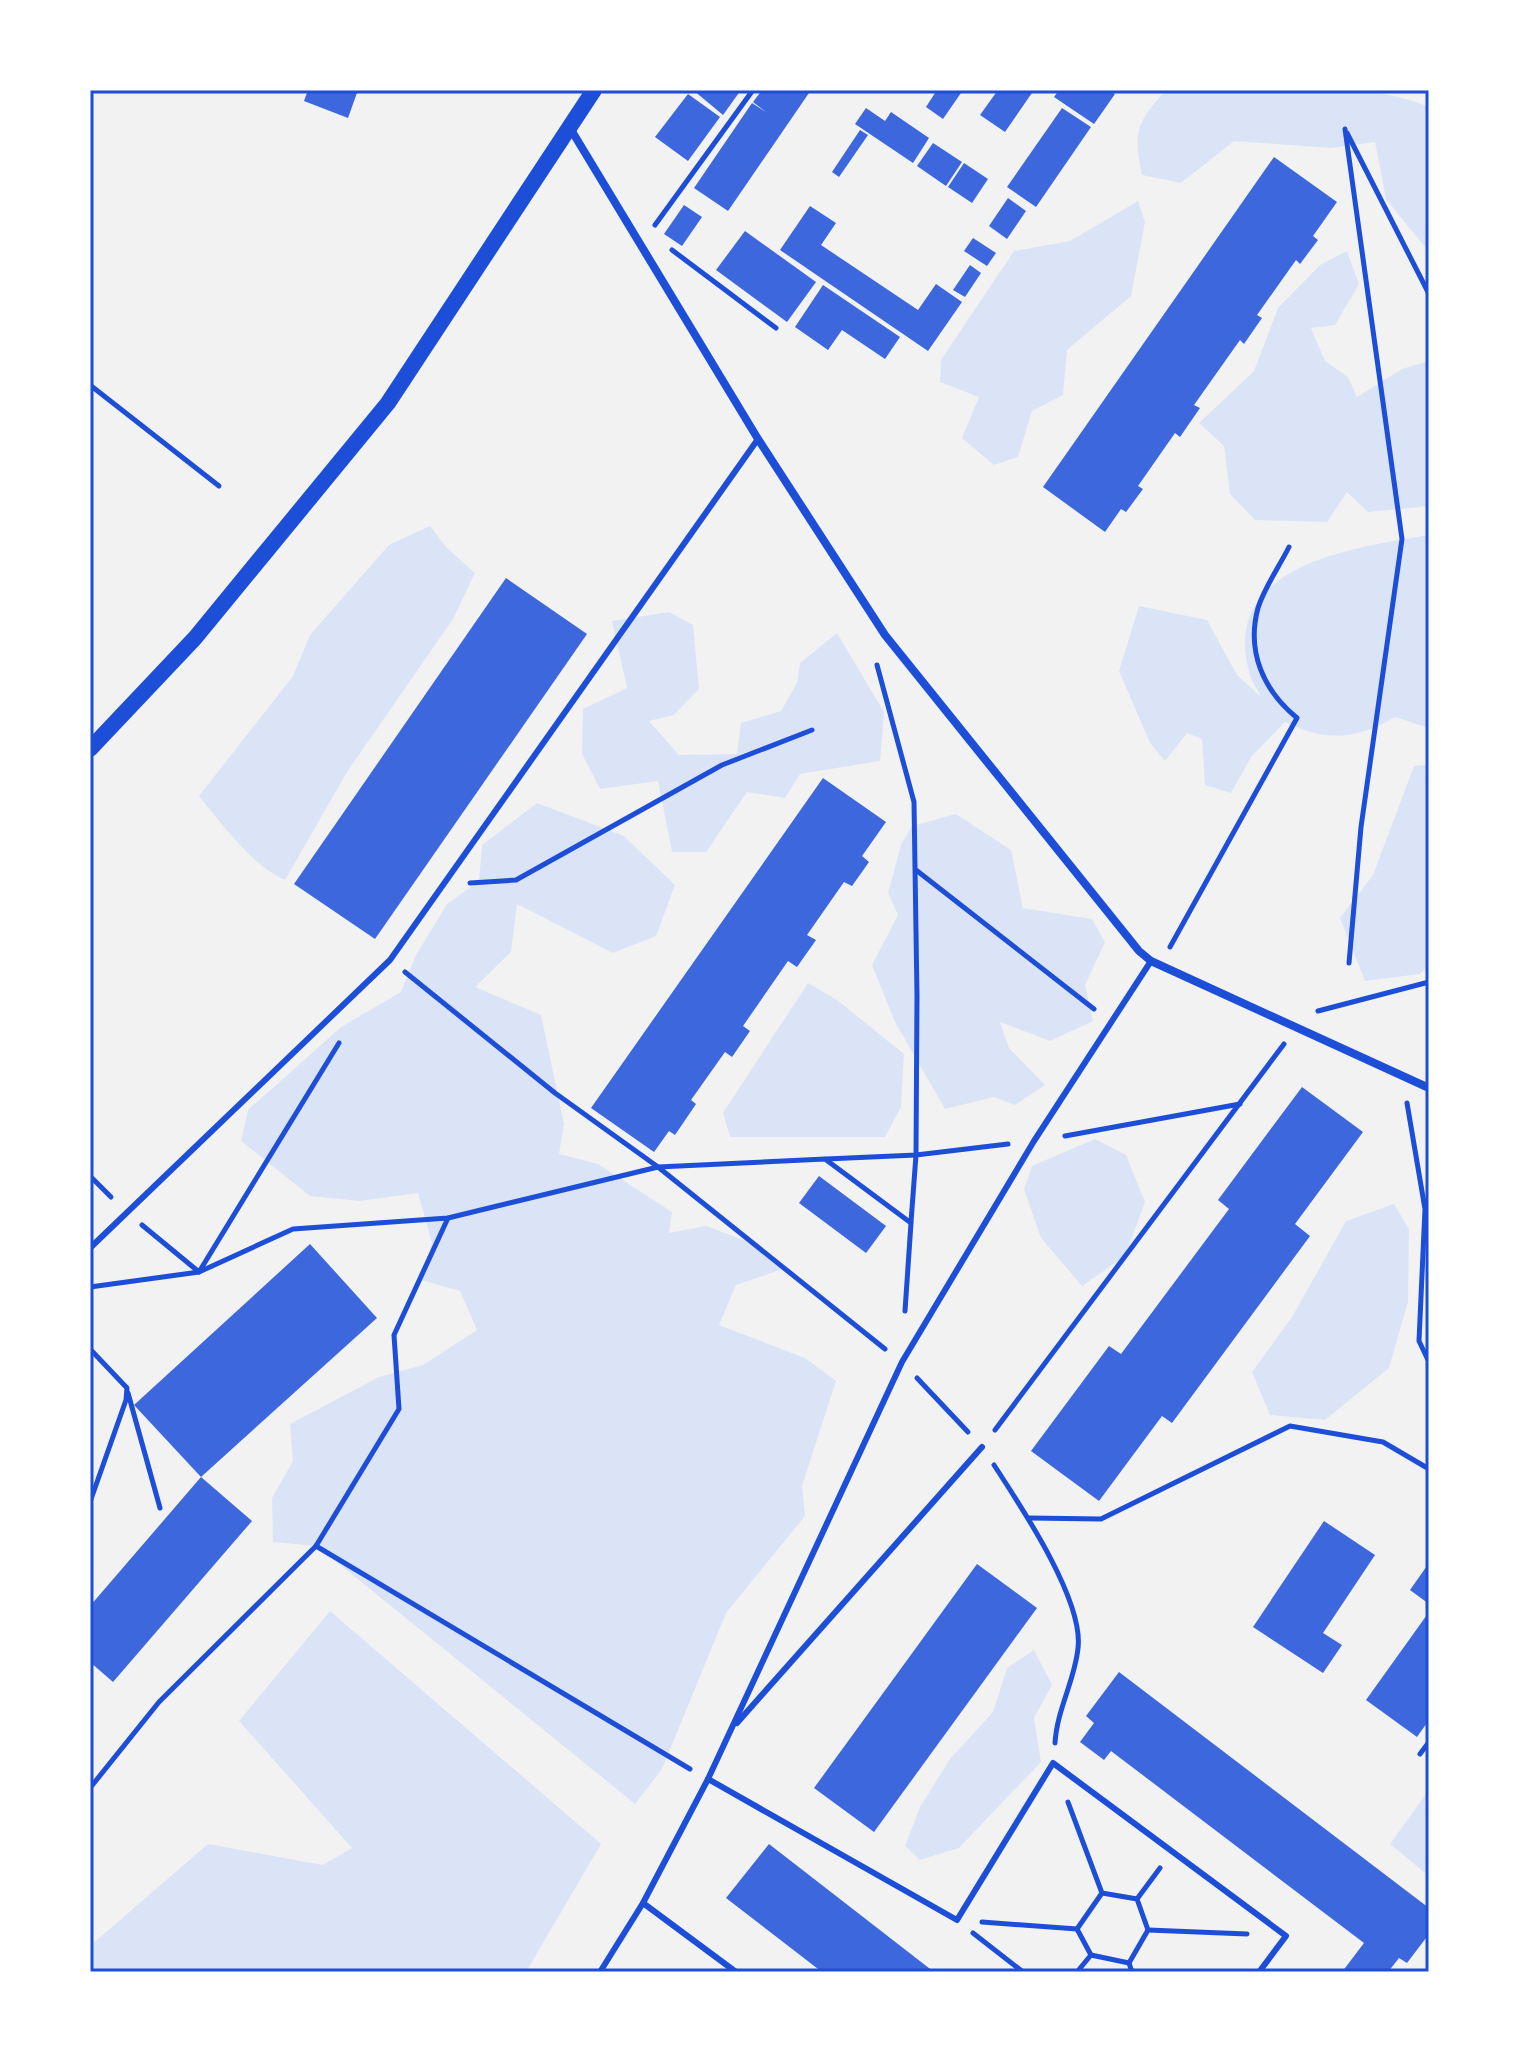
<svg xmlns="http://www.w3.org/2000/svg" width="1519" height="2062" font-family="Mulish,sans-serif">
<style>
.green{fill:#dbe4f7}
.building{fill:#3d67dc}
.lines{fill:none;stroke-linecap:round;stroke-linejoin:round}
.path{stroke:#1d4ed8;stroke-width:5}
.service{stroke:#1d4ed8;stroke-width:6}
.minor{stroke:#1d4ed8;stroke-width:8}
.secondary{stroke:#1d4ed8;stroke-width:16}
.neatline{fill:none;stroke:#1d4ed8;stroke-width:3}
</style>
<rect width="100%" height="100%" fill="#f2f2f2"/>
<g class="green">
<path d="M1166,90C1241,90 1361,77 1429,107V252L1386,199L1375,142L1331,148L1234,141L1181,183L1142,175C1133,133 1136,123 1166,90Z"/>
<path d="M1138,201L1145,222L1131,296L1067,350L1063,395L1032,411L1018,457L994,465L962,438L979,397L940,382L941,360L1014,251L1070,241Z"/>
<path d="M1347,251L1359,284L1335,325L1311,328L1325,361L1348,377L1357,397L1402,369L1429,361V506L1368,512L1347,492L1327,522L1255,520L1230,494L1224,446L1199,423L1254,371L1278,308L1320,265Z"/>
<path d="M430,526L446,547L475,573L453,619L347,772L285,880C251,865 222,824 199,796L293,676L310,635L389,545Z"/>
<path d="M1429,535V728L1395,717C1356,740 1326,742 1285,722L1251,757L1231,793L1205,785L1202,739L1187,733L1165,761L1150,743L1119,671L1139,606L1207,620L1237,675L1261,697C1258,690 1252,683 1250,675C1217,564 1354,548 1429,535Z"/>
<path d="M669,612L693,625L699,689L674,715L649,721L679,755L737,754L741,723L781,711L797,683L800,663L837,633L884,712L880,761L800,774L785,798L747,792L706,852H672L658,781L600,789L582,754L583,709L627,688L612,621Z"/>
<path d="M1429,765V964L1420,974L1365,981L1340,918L1373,875L1414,766Z"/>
<path d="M537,803L624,836L675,885L656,936L613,953L517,904L511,952L475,987L541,1015L564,1124L559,1154L598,1164L672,1212L669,1233L706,1226L749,1242L786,1268L736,1285L719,1325L805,1358L836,1381L802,1486L805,1516L726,1613L662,1769L635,1804L317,1546L273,1542L272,1498L293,1461L290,1424L379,1377L423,1365L477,1330L460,1291L421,1280L432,1243L418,1193L360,1201L310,1196L241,1141L248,1110L341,1027L401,992L416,955L447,904L479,881L482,845Z"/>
<path d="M956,814L1011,850L1023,908L1092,919L1105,942L1085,985L1093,1021L1050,1041L1000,1022L1009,1048L1045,1085L1015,1105L994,1097L945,1109L895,1022L872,965L898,915L888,893L901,845L912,826Z"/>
<path d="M808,983L837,1000L904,1054L901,1107L885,1137H730L723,1113Z"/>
<path d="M1095,1139L1126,1155L1145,1202L1125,1256L1082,1286L1041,1238L1024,1189L1032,1166Z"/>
<path d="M1394,1204L1409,1229L1408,1302L1389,1368L1325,1420L1270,1415L1252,1372L1292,1317L1346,1221Z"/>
<path d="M330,1611L601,1844L526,1972H90V1946L208,1844L323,1865L352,1848L239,1721Z"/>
<path d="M1034,1650L1052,1685L1034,1718L1041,1762L959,1848L920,1860L905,1846L920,1807L950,1759L993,1712L1007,1668Z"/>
<path d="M1429,1790V1876L1390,1844Z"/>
</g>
<g class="building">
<path d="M308,90H358L348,118L304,101Z"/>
<path d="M693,90H741L723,115Z"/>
<path d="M762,90H811L728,211L694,188L752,103L766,112L753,102Z"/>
<path d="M937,90H963L943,119L926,107Z"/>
<path d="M998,90H1034L1005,132L980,115Z"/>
<path d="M1059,90H1109L1115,94L1094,124L1054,97Z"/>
<path d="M688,94L720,117L688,161L655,137Z"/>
<path d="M866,108L885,121L891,112L929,138L913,163L855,124Z"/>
<path d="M1062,108L1091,127L1036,207L1007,187Z"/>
<path d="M860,130L868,135L839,177L832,172Z"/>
<path d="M933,143L962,162L946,186L917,166Z"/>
<path d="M1274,157L1337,202L1313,236L1318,240L1300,264L1296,260L1257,315L1262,318L1244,344L1240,340L1194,405L1200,408L1180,437L1175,433L1138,486L1143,489L1126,512L1121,509L1105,532L1043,487Z"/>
<path d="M964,163L988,179L972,203L948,187Z"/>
<path d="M1008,198L1026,211L1007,239L989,226Z"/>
<path d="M684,205L702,217L682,246L664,234Z"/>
<path d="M810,206L836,223L821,245L918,310L936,284L962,302L928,351L780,250Z"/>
<path d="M745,231L816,282L787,322L716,270Z"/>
<path d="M973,238L996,253L987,266L964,251Z"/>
<path d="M970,265L981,273L965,297L953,290Z"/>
<path d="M823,285L900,337L885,359L842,330L828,350L795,327Z"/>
<path d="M506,578L587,634L375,939L294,884Z"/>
<path d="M823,778L886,822L862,856L869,862L852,886L844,882L807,935L816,940L797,967L788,961L743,1026L750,1031L732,1057L725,1052L691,1100L696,1104L675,1135L669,1131L654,1152L591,1108Z"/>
<path d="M1302,1087L1363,1132L1295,1224L1310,1236L1172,1423L1162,1416L1099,1501L1031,1451L1109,1346L1121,1354L1229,1209L1218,1200Z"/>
<path d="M819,1176L886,1226L866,1253L799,1203Z"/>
<path d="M310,1244L377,1318L201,1477L134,1405Z"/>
<path d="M201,1477L252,1521L113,1682L90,1662V1606Z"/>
<path d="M1324,1521L1375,1555L1323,1633L1342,1645L1323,1673L1253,1627Z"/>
<path d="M1429,1563V1604L1410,1590Z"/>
<path d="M977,1564L1037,1608L874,1832L814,1788Z"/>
<path d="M1429,1612V1720L1417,1737L1366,1700Z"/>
<path d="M1119,1672L1429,1908V1934L1407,1963L1399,1958L1388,1972H1342L1364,1943L1111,1751L1104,1760L1080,1742L1094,1723L1086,1716Z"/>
<path d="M769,1844L934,1972H822L726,1898Z"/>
</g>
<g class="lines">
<g class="path">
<path d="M1345,129L1402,539L1361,827L1349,963"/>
<path d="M1347,133L1429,294"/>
<path d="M655,225L753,90"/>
<path d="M672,250L776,328"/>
<path d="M90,385L219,486"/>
<path d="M877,665L914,802L917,996L916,1155L911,1222"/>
<path d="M916,870L1094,1009"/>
<path d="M470,883L516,880L722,765L812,730"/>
<path d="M1170,947L1297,718C1264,691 1246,652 1258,608C1264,588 1279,567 1289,547"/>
<path d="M405,972L555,1093L658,1167L885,1349"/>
<path d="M1318,1011L1429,982"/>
<path d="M1407,1103L1425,1209L1419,1341L1429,1362"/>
<path d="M1065,1136L1240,1104"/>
<path d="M826,1159L916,1155L1008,1144"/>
<path d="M90,1176L111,1197"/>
<path d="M142,1225L199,1272L339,1043"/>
<path d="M90,1287L199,1272L293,1229L448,1218L658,1167L825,1159L911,1223L905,1311"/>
<path d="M90,1349L127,1388L126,1400L90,1502"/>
<path d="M917,1378L968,1432"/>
<path d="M128,1393L160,1508"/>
<path d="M995,1430L1284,1044"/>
<path d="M994,1465C1020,1505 1084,1600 1078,1648C1075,1680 1057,1709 1055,1743"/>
<path d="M1029,1518L1101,1519L1290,1426L1383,1442L1429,1469"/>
<path d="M316,1546L690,1769"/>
<path d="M1420,1754L1429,1742"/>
<path d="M90,1788L159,1702L316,1546L399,1409L394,1335L448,1218"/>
<path d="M1068,1802L1102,1893L1137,1899L1148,1930L1129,1963L1132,1972"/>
<path d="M1102,1893L1077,1929L1091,1955L1129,1963"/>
<path d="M1137,1899L1160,1868"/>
<path d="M982,1922L1077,1929"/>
<path d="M1148,1930L1247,1934"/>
<path d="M973,1933L1023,1972"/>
<path d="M1077,1972L1091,1955"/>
</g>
<g class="service">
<path d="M90,1248L390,960L758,439"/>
<path d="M737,1723L982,1447"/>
<path d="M708,1779L957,1920L1053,1763L1286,1936L1259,1972"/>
<path d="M643,1903L736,1972"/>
<path d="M600,1972L643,1903L708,1779L902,1362L1034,1141L1151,961"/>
</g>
<path class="minor" d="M570,128L758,439L885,635L1139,951L1151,961L1429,1088"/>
<path class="secondary" d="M90,749L195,638L388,403L594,90"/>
</g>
<rect width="1519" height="2062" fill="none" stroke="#ffffff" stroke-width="184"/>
<rect x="92" y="92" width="1335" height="1878" class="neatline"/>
</svg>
